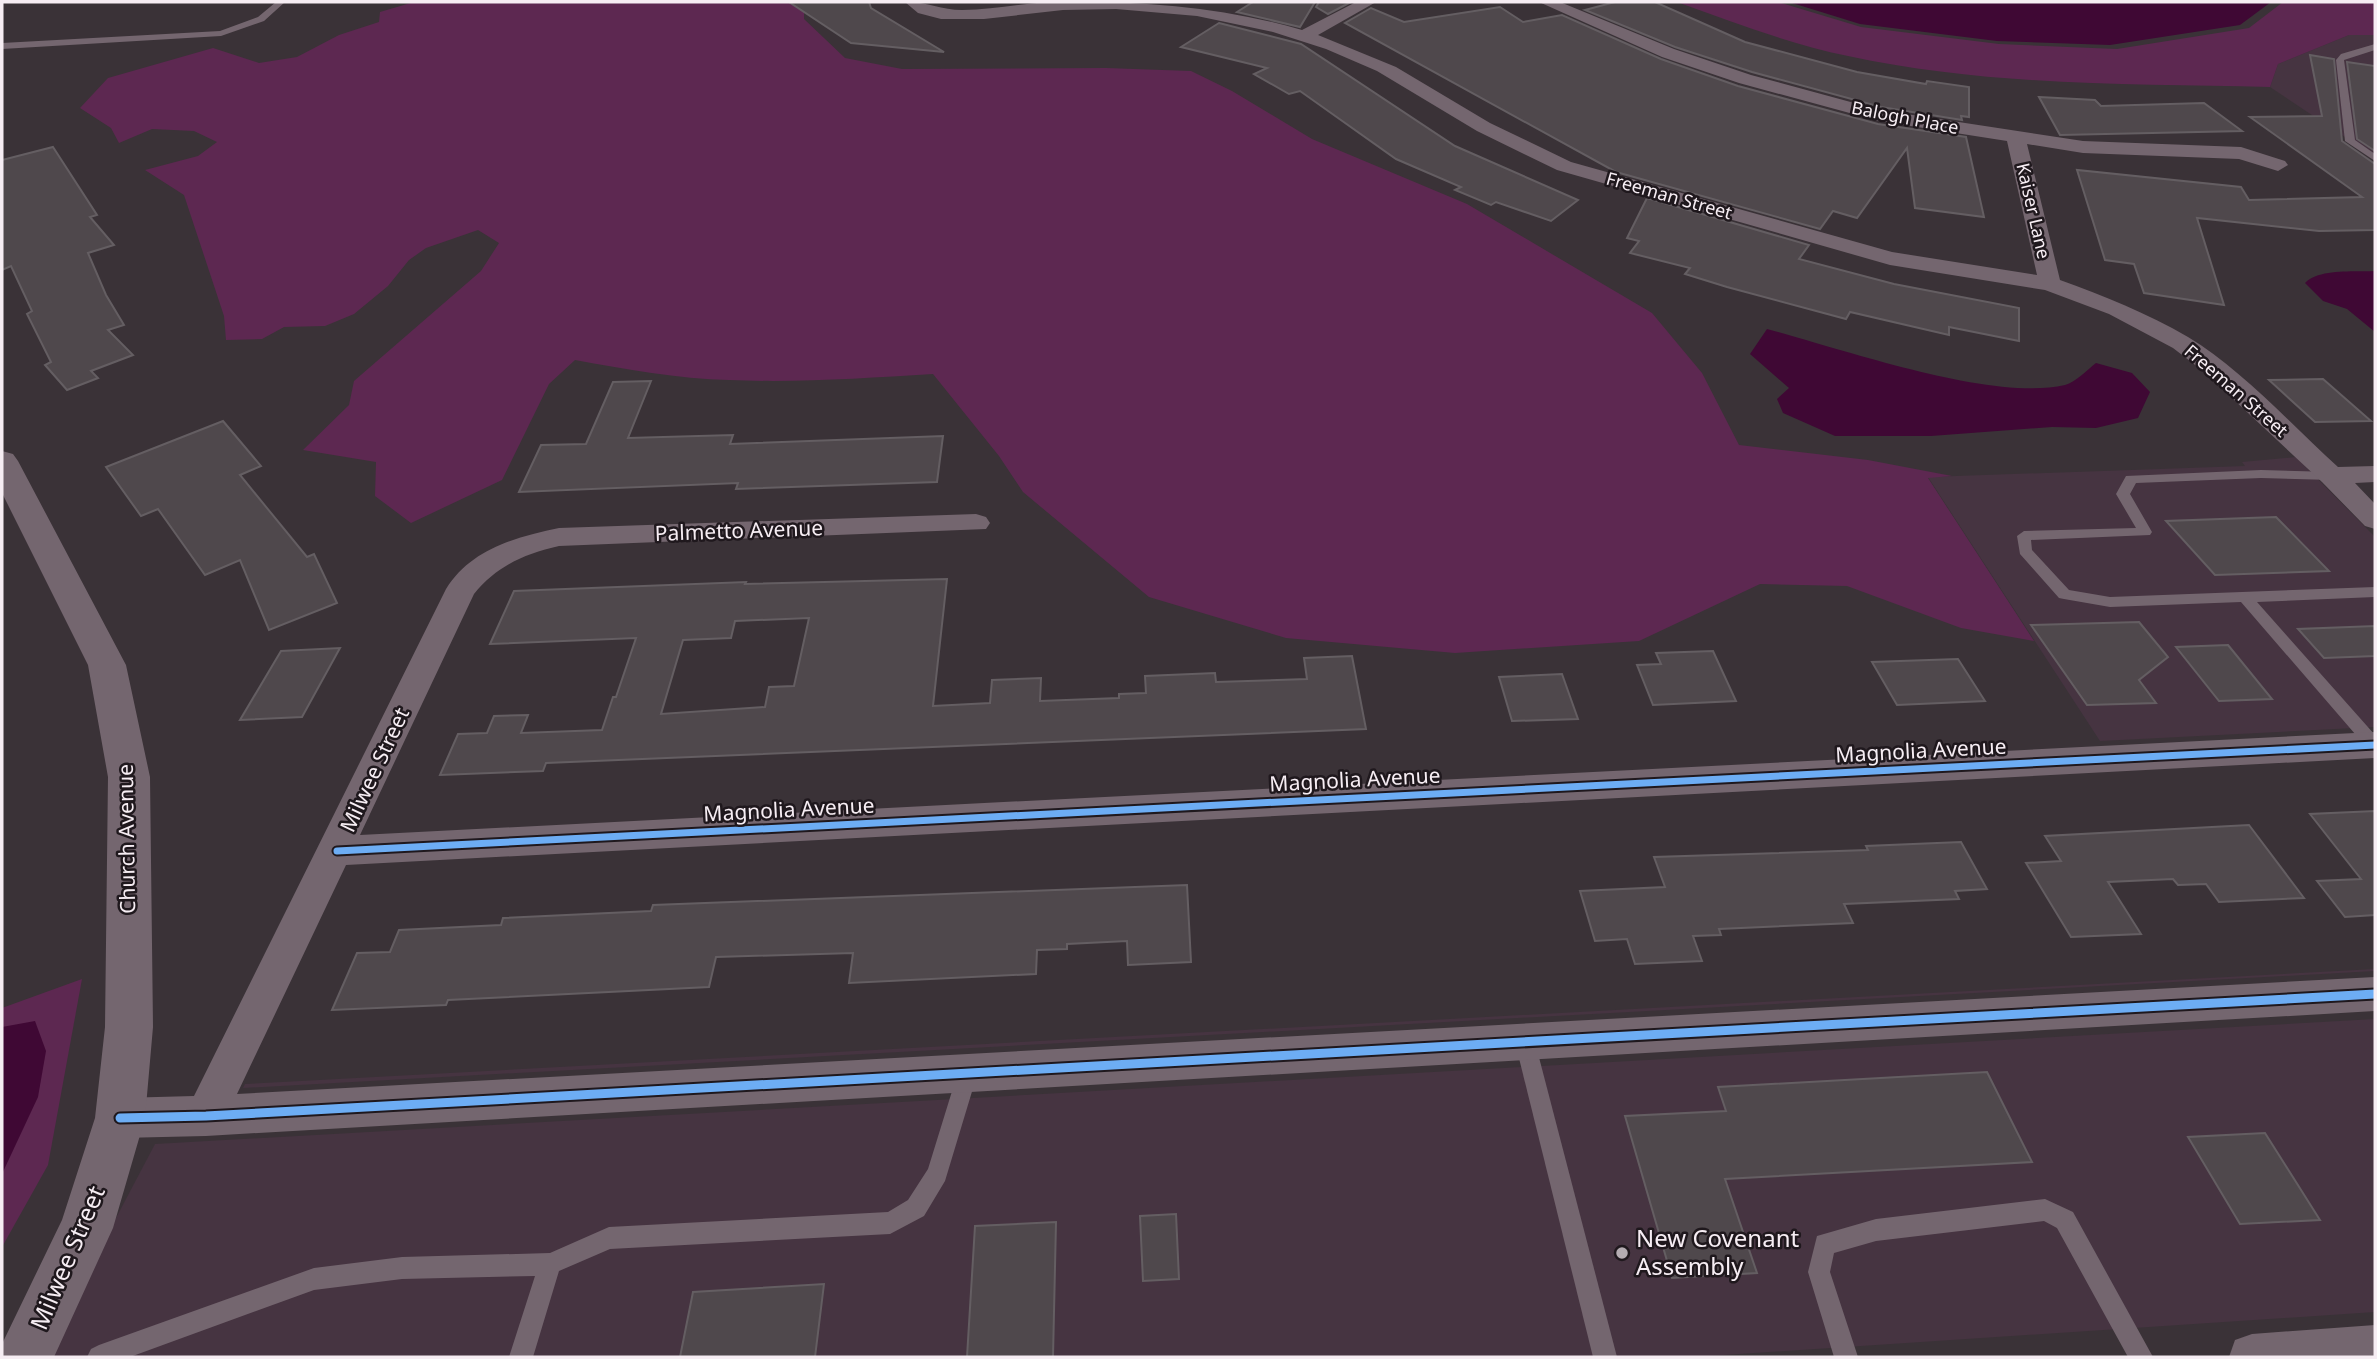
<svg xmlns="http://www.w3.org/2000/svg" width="2377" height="1359" font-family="'Noto Sans',sans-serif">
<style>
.built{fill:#463441}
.green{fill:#5d2851}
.water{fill:#3f0834}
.building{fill:#4f484c;stroke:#645e62;stroke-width:2;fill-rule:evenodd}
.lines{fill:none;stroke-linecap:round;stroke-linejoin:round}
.service{fill:#74666f;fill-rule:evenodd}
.minor{fill:#74666f;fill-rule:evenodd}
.tertiary{fill:#74666f;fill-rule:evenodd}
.cycleway-far1-casing{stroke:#1f181d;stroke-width:11}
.cycleway-casing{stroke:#1f181d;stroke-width:13}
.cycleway-far1{stroke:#6dadf4;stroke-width:7}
.cycleway{stroke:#6dadf4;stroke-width:9}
.poi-dot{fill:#b4acb1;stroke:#1f181d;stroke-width:2.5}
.labels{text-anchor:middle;stroke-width:5;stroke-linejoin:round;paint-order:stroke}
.far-street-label{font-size:18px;fill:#f6edf3;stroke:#1f181d}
.street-label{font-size:21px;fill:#f6edf3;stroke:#1f181d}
.near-poi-label{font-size:24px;fill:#f6edf3;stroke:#1f181d;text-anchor:start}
.near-street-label{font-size:24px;fill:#f6edf3;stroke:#1f181d}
</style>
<rect width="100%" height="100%" fill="#3a3237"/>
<g class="built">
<path d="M2349,35H2375V157L2270,87L2278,64Z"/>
<path d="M2296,457L2375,537V727L2100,741L1928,477L2245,466L2242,462Z"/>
<path d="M2375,969V971L243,1088L245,1084Z"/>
<path d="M2375,1019V1312L1694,1357H52L116,1218L155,1144Z"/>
</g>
<g class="green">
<path d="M414,2H804V19L845,58L902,69L1106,68L1191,71L1232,91L1312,139L1467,204L1652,313L1702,373L1739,445L1868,460L1952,476L1928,478L2034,641L1961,628L1847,586L1760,584L1639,641L1455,653L1286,638L1149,597L1023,492L999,456L933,374C865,378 797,383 729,380C678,379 625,369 575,360L549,384L502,480L411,523L375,496L376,462L303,450L349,405L354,381L481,271L499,243L478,230L426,248L409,260L388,286L354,314L325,326L284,327L262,339L226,340L224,316L184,195L145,170L198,156L217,142L194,131L152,129L119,143L111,128L80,108L108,78L213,48L259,63L297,57L339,35L379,22L380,12Z"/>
<path d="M1677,2H1778L1861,27L1999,44L2117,49L2249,28L2283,2H2375V35H2349L2278,64L2270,87C2130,84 1986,86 1848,56C1789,44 1733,22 1677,2Z"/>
<path d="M82,979L48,1165L2,1247V1008Z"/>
</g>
<g class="water">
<path d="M1789,2H2271L2240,25L2110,45L1997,41L1860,24Z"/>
<path d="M2375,271V332L2347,309L2323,301L2305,283C2319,268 2356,272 2375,271Z"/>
<path d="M1767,329C1843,349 1992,402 2065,385C2076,382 2087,370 2096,363L2132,373L2150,392L2138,418L2096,428L2052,427L1931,436H1835L1783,413L1777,399L1789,388L1750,354Z"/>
<path d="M35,1021L46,1051L38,1097L2,1174V1027Z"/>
</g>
<g class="building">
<path d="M789,2H869L871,8L944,52L851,43Z"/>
<path d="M1253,2H1315L1300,27L1237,12Z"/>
<path d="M1319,2H1351L1328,14L1316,7Z"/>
<path d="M1615,2H1655L1745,42L1857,72L1926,84L1927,81L1969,87V117L1961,116L1962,120L1881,107L1752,72L1675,47L1585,10Z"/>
<path d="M1500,7L1523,22L1562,15L1661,59L1738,86L1878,124L1966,137L1984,217L1915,208L1907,148L1857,218L1833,211L1820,229L1616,172L1345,23L1371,8L1404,22Z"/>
<path d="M1219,23L1301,44L1455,146L1578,200L1551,221L1496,202L1491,205L1455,190L1461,187L1396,159L1300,91L1289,94L1254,74L1267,68L1181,47Z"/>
<path d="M2310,55L2334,59L2342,141L2375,164V230L2319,231L2197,218L2224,305L2144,293L2134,264L2105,260L2077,170L2241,187L2249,200L2362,197L2250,117L2322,116Z"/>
<path d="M2347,62L2375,66V151L2357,139Z"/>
<path d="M2039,97L2095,100L2101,106L2204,103L2242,131L2060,135Z"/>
<path d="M53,147L97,215L90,217L114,245L88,253L106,295L124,325L108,330L133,355L91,371L98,378L67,390L45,365L51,362L27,314L32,311L11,266L2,270V160Z"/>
<path d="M1647,198L1809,245L1799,259L1894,284L2019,308V341L1949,327V335L1850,312L1846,319L1727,287L1685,274L1690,268L1630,253L1639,241L1627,238Z"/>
<path d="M2323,379L2371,421L2315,422L2269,380Z"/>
<path d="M651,381L628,438L733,435L730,444L943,436L937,482L736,489L738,483L519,492L541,445L586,444L613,382Z"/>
<path d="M223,421L261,466L240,475L307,557L314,554L337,603L269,630L240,560L205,575L158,509L141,516L106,467Z"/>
<path d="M2276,517L2329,571L2215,575L2166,521Z"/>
<path d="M947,579L933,706L990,703L992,680L1041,678L1040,701L1119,698V694L1146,693L1145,676L1215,673L1216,682L1307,679L1304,658L1352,656L1366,729L546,763L543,771L440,775L458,734L487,733L494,716L528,715L521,733L602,730L613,697H616L636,638L490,644L514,591L746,582L745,584ZM809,618L794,686L769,687L765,707L661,714L683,640L731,638L735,621Z"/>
<path d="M2139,622L2168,657L2139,680L2156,703L2087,705L2031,625Z"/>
<path d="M2375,626V656L2324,658L2298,629Z"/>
<path d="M2228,645L2272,699L2219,701L2176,647Z"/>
<path d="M340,648L302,717L240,720L281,651Z"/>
<path d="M1713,651L1736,701L1653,705L1637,665L1661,664L1656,653Z"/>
<path d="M1958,659L1985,701L1897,705L1872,662Z"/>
<path d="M1562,674L1578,719L1512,721L1499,677Z"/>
<path d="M2375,811V915L2345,917L2317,881L2361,879L2310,814Z"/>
<path d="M2249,825L2304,898L2219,902L2206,884L2178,885L2173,879L2108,882L2141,934L2071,937L2026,863L2061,861L2045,836Z"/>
<path d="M1961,842L1987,889L1955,891L1959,899L1844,904L1853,923L1719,929L1721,935L1693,936L1702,961L1635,964L1627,939L1595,941L1580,891L1665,887L1654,857L1868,850L1866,846Z"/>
<path d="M1187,885L1191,962L1128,965L1127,941L1067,944V949L1037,950L1036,974L849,983L853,953L716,957L709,987L448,1000L446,1005L332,1010L357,953L390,952L399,930L501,925L503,918L651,911L653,905Z"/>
<path d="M1987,1072L2032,1162L1725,1179L1757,1273L1672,1278L1625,1116L1726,1111L1718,1087Z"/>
<path d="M2265,1133L2320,1220L2240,1224L2188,1137Z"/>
<path d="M1176,1214L1179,1279L1143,1281L1140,1216Z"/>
<path d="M1056,1222L1053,1357H967L975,1226Z"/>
<path d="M824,1284L815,1357H680L693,1292Z"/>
</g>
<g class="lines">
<g class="service">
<path d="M276,2H285L264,21L221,36L2,49V43L220,31L258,17Z"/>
<path d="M2375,44V50L2344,60L2355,140L2375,154V161L2345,141L2336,60L2341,54Z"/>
<path d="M2261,470L2332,472L2339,476L2332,480L2261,478L2136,483L2130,494L2152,532L2150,535L2031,540L2032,550L2069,590L2110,597L2375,587V597L2257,602L2375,735V751L2368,749L2241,602L2110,607L2064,599L2059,598L2020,554L2017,536L2024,531L2136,528L2116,494L2126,476Z"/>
<path d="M1525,1033L1532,1036L1535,1042L1617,1357H1593L1515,1042L1518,1036Z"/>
<path d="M967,1065L974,1068L977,1075L945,1181L924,1216L890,1234L610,1249L559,1271L533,1357H509L535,1276L402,1279L314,1290L130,1357H87L91,1349L99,1345L314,1268L402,1257L550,1253L609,1227L888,1212L908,1200L928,1169L957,1075L960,1068Z"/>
<path d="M2045,1199L2073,1212L2153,1357H2128L2057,1228L2044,1221L1876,1241L1834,1253L1830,1272L1858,1357H1834L1808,1272L1817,1236L1876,1219Z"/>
</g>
<g class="minor">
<path d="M905,2C925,1 941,10 962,10C991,10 1019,4 1047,2C1133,0 1220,6 1302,30L1356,2H1376L1318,35L1396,67L1490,123L1571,162L1892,252L2037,275L2007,141L1879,121L1739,83L1662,57L1539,2H1560L1674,49L1751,75L1880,110L2083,141L2241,147L2285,161L2288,165L2278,171L2239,159L2083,153L2027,144L2060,280C2104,296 2147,313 2188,337C2240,368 2293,426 2338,467L2375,466V482L2355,483L2375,504V529L2365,526L2322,482L2203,371L2173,348L2109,314L2045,290L1890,265L1557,170L1477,131L1377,71L1326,49L1273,32L1197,16L1116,9L1063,10L984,19H941L918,13Z"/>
<path d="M976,514L986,517L990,523L986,529L559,546C524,554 497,566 474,594L360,835L2375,732V758L346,865L237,1094L2375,977V1011L206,1136L120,1138L105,1132L99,1118L105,1104L120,1098L194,1096L446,589C471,549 516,537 559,528Z"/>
<path d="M2375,1325V1357H2229L2235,1340L2252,1334Z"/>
</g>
<path class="tertiary" d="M2,451L13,454L18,461L126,665L150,777L153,1027L145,1118L113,1228L54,1357H2V1344L62,1220L95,1118L105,1027L108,777L88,665L2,493Z"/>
<g class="cycleway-far1-casing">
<path id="cycleway-far1" d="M337,851L2375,745"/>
</g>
<g class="cycleway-casing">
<path id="cycleway" d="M120,1118L206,1116L2375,994"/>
</g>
<use href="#cycleway-far1" class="cycleway-far1"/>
<use href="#cycleway" class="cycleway"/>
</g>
<circle class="poi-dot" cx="1622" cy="1253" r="7"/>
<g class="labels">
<g class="far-street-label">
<text transform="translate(1905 118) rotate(11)" y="6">Balogh Place</text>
<text transform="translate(1669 196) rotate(16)" y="6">Freeman Street</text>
<text transform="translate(2033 211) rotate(77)" y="6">Kaiser Lane</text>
<text transform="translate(2236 391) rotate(41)" y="6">Freeman Street</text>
</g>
<g class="street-label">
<text transform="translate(739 531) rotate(-2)" y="7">Palmetto Avenue</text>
<text transform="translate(1921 751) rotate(-3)" y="7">Magnolia Avenue</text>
<text transform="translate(375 770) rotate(-65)" y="7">Milwee Street</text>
<text transform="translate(1355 780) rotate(-3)" y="7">Magnolia Avenue</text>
<text transform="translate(789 810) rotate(-3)" y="7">Magnolia Avenue</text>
<text transform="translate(127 839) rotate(-91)" y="7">Church Avenue</text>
</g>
<g class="near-poi-label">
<text x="1636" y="1247">New Covenant<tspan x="1636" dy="28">Assembly</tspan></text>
</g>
<g class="near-street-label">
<text transform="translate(68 1258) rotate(-67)" y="8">Milwee Street</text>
</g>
</g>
<rect width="2377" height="1359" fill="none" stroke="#f6edf3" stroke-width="7"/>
</svg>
